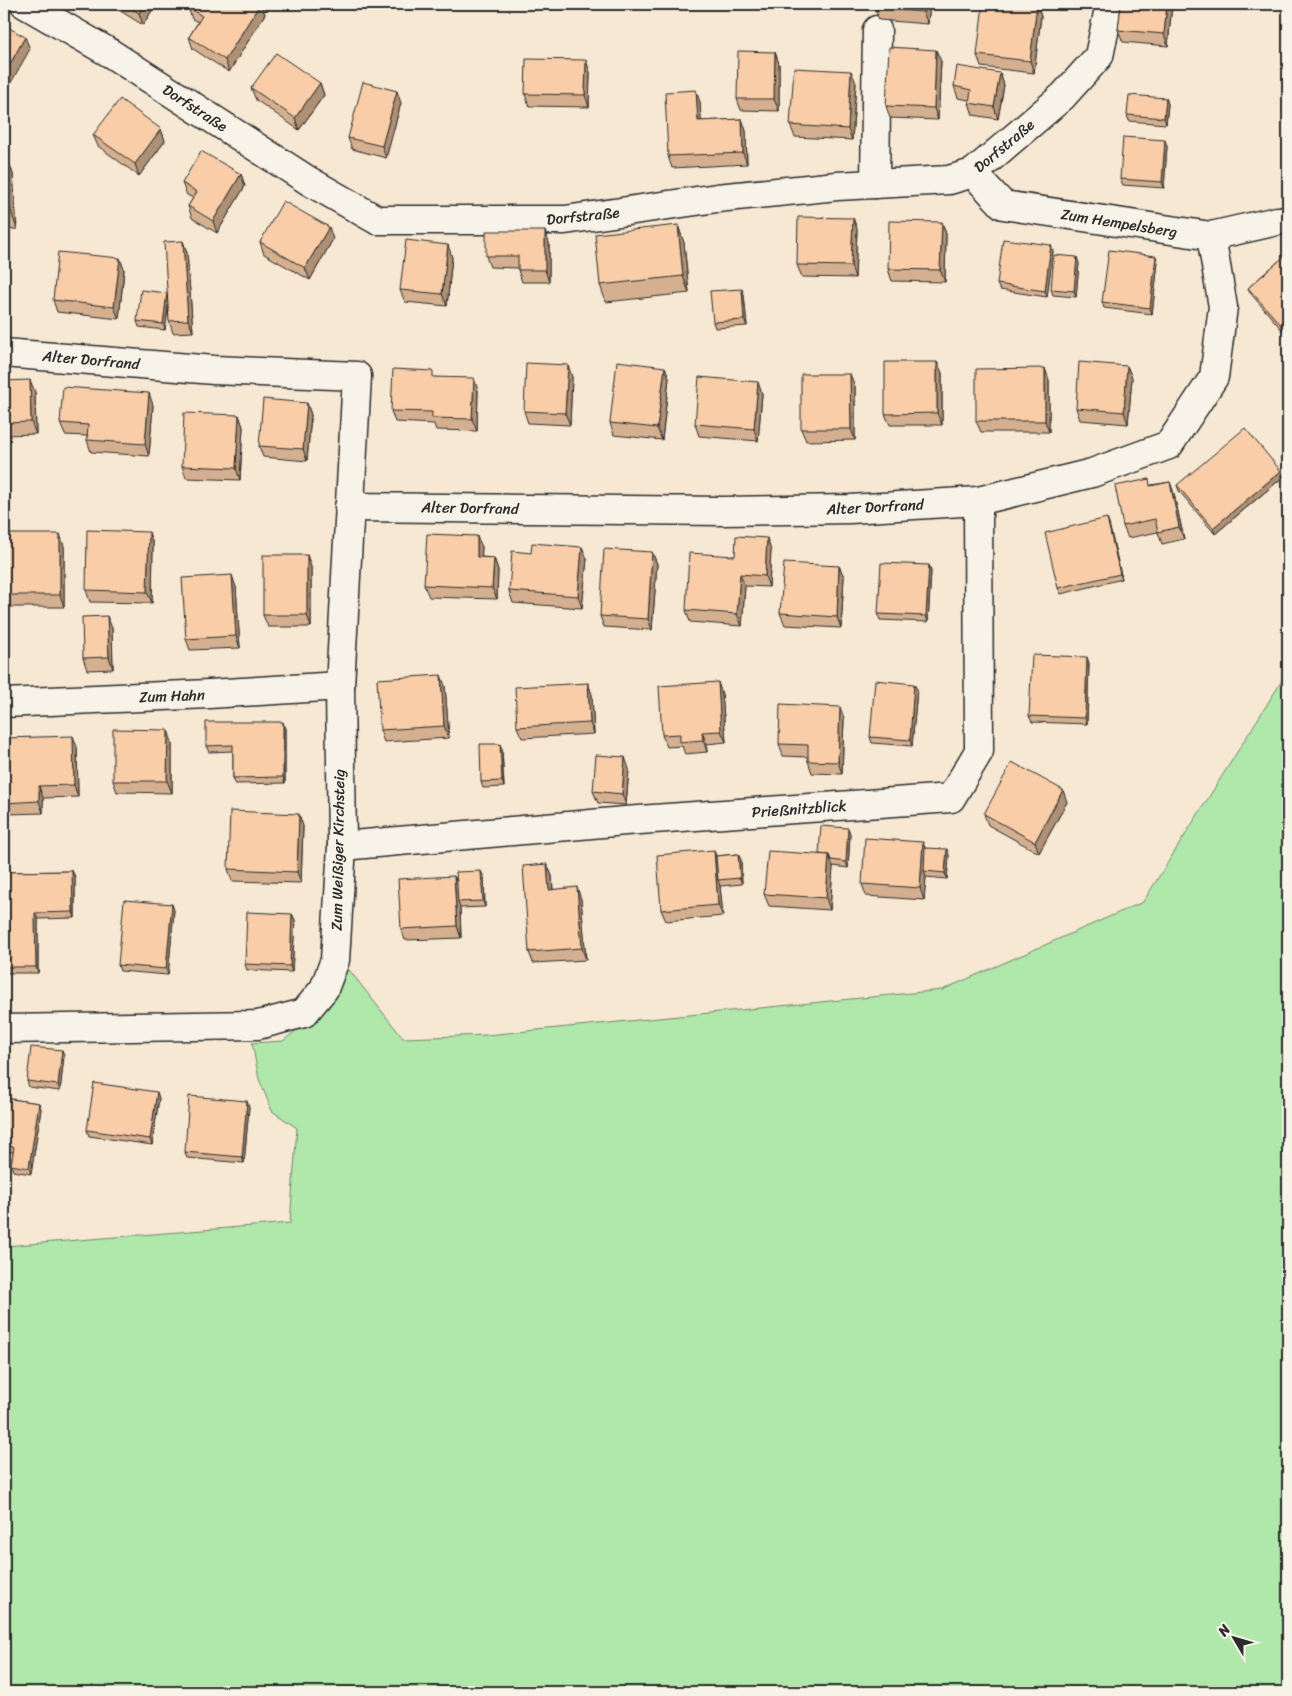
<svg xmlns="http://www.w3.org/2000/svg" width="1292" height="1696" font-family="Sriracha,sans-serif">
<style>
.green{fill:#b0e7aa;stroke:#6e896a}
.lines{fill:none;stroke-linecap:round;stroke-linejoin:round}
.minor-casing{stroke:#2b2b2b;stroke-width:31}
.minor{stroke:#f7f3e8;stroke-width:28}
.wall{fill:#d5b090;stroke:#2b2b2b}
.shaded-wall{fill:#ae9075;stroke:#2b2b2b}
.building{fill:#f8cda7;stroke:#2b2b2b}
.labels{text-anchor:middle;stroke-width:5;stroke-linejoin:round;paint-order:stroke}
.street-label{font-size:15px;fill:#2b2b2b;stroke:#f7f3e8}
</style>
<rect width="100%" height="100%" fill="#f7e8d4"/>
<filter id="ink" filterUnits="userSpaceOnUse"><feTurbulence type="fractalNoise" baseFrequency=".02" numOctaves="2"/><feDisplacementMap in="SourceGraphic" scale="10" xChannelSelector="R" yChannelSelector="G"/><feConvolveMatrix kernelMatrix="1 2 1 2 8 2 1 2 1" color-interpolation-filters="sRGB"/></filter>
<g filter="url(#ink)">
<path class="green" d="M1288,671V1692H4V1246L290,1223L297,1128L272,1111L259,1079L252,1043L283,1041L322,1010L346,966L403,1038L487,1035L942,990L1143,902Z"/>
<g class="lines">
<g class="minor-casing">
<g id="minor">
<path d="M25,4L110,53L309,181L377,220H565L717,198L837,186L949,180L973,173L1063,96L1099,56L1110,4"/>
<path d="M973,173L1003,205L1211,236L1277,221"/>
<path d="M875,184L877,30"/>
<path d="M4,353L214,370L357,376L340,686L342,846L335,960L324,989L304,1013L258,1025L4,1029"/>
<path d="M349,507L724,511L850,509L978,501L1092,473L1169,445L1214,377L1223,307L1211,236"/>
<path d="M4,703L209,694L340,686"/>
<path d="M342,846L625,821L951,798L979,751L978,501"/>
</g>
</g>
<use href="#minor" class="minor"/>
</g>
<g class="wall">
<path d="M109,4H156L143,25Z"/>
<path d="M190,4H261L265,14L229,72L193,49L189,37L198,22L192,19L188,7Z"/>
<path d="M808,4H863V7L809,5Z"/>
<path d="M876,4H930L928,24L879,20L875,8Z"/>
<path d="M1121,4H1172L1168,46L1123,42L1118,30Z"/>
<path d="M1041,16L1034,73L981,67L977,55Z"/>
<path d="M775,52L779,64V111L741,110L737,99Z"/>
<path d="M941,61L938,120L890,118L886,106Z"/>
<path d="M590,72L589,107L529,106L525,94Z"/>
<path d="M1000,73L1004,85L998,119L973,115L969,103V100L958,98L954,86Z"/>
<path d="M320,83L324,95L299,130L256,100L251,88Z"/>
<path d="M856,83L852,140L795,137L790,125Z"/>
<path d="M1166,98L1168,104L1166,124L1129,121L1127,115Z"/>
<path d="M700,102L701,121L742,119L746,131L747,164L672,168L668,156Z"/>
<path d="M401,103L386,158L352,149L348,138Z"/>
<path d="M161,129L165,141L139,176L98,146L93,135Z"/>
<path d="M1167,146L1164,188L1123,185L1120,179Z"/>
<path d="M4,149L13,174L17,229L4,230Z"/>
<path d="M241,174L245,186L217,233L192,218L188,206L193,198L187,195L182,183Z"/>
<path d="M853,218L857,229L855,278L802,277L797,265Z"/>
<path d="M942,222L946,234L945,282L892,281L888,269Z"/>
<path d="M678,225L684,243L689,293L606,302L600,285Z"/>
<path d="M545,231L549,243V282H522L518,270V268L490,267L486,256Z"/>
<path d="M333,239L310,280L264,254L260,242Z"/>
<path d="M183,241L187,253L193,332L173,333L169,321L168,308L165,330L139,327L137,321L167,293Z"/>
<path d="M1053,251L1047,297L1000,290L997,284Z"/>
<path d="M1288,253V326L1283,331L1251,294L1248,288Z"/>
<path d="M452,257L447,306L405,302L400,290Z"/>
<path d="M120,258L124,270L119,319L57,312L53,300Z"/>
<path d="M1158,262L1152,314L1104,308L1102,302Z"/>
<path d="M1079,263L1076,297L1053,295L1051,289Z"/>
<path d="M744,295L747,326L715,328L713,322Z"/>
<path d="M937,362L942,373V425H890L885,414Z"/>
<path d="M1127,366L1132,378L1128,424L1080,420L1076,408Z"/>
<path d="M665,367L669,378L662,440L614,435L610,423Z"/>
<path d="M436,377L478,390L477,431L436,430L434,424L395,422L391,411Z"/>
<path d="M572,377L570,425L528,423L524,411Z"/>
<path d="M1049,380V432H981L976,421Z"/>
<path d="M4,381L35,392L36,434L4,435Z"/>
<path d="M855,386V440L806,441L801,429Z"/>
<path d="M762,394L758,441L699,436L695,424Z"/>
<path d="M307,403L311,415L307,461L263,457L259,446Z"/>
<path d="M153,405L149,456L91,452L87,440V436L65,435L60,423Z"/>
<path d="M239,415L243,427L240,480L186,478L182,466Z"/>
<path d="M1281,471L1283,477L1215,534L1179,491L1177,485Z"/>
<path d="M1170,482L1174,494L1184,539L1162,544L1158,532L1128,538L1123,526L1151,485Z"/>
<path d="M1109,524L1122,579L1061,594L1058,588Z"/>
<path d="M4,534L64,546V607H5L4,604Z"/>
<path d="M153,544L152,603L90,602L86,590Z"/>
<path d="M482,547L481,557L494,558L498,570L497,599L429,597L424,585Z"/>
<path d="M582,547L587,559L582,608L513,603L509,591L531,553Z"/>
<path d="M771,550L769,587L745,586L742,626L690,622L686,610L735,556Z"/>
<path d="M652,552L657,564L652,630L604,627L600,616Z"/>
<path d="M307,555L311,567V627H268L263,615Z"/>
<path d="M839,566L844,577L841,628L785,625L780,613Z"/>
<path d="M931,571L928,622L880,620L878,614Z"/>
<path d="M236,587L240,648L190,650L186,639Z"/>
<path d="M112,628L113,669L87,670L83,658Z"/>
<path d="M1089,663L1087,724L1032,722L1029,716Z"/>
<path d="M588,683L592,695L594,734L522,738L517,727Z"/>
<path d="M445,686L449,738L384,742L380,730Z"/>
<path d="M917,689L912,746L872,743L870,737Z"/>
<path d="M722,694L726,742L707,744V752L685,754L682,746L667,747L662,735Z"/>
<path d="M844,718L842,774L812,773L808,761V757L783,756L779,744Z"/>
<path d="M285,728V783L235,784L233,778V751L209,752L206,746Z"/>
<path d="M172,742V793L117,792L113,781Z"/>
<path d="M77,747L78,797L43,798V813L9,814L5,803Z"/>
<path d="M502,749L504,787L483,788L481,782Z"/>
<path d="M629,769L626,805L598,803L593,791Z"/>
<path d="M1067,802L1039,853L988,825L984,814Z"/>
<path d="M303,826L301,883L232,881L228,869Z"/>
<path d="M848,828L850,834L848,868L833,866L830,910L769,906L764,894L819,854Z"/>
<path d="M925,848L949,855L947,879L926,877L924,900L866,896L862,884Z"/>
<path d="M738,854L741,860L742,884L720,886L723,916L666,921L661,910L716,856Z"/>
<path d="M547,864L552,876L553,889L581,899L586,960L533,963L529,952Z"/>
<path d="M72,871L75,877V918L38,919V973H4V872Z"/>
<path d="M454,876L457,882L484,877L485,907L460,908L461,938L405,940L401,929Z"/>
<path d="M174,910L168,975L120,971L118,965Z"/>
<path d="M292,914L295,920L292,972L247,970L245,964Z"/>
<path d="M64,1056L60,1091L29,1087L27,1081Z"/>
<path d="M4,1098L39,1103L41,1109L31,1174L13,1171L11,1165L13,1152L4,1151Z"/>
<path d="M159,1098L152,1145L89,1136L87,1130Z"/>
<path d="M249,1107L244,1163L187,1158L185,1152Z"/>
</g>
<g class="shaded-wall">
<path d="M144,4H156L143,25L139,13Z"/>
<path d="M260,4H261L265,14L229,72L225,60Z"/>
<path d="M924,4H930L928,24L923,12Z"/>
<path d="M1037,4L1041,16L1034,73L1030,61Z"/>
<path d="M1167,4H1172L1168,46L1164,34Z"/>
<path d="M25,37L30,49L4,95V75Z"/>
<path d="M936,50L941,61L938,120L934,108Z"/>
<path d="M775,52L779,64V111L774,99Z"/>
<path d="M586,60L590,72L589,107L585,95Z"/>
<path d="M851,71L856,83L852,140L848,129Z"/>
<path d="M1000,73L1004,85L998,119L994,107Z"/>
<path d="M320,83L324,95L299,130L295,118Z"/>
<path d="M696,90L700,102L702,133L698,121Z"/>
<path d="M397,91L401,103L386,158L382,146Z"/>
<path d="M1166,98L1168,104L1166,124L1164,118Z"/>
<path d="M742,119L746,131L747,164L743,153Z"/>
<path d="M161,129L165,141L139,176L135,164Z"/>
<path d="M1165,140L1167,146L1164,188L1162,182Z"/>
<path d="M4,149L13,174L17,229L6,197L4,173Z"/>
<path d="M241,174L245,186L217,233L213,221Z"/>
<path d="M853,218L857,229L855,278L851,266Z"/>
<path d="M942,222L946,234L945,282L940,270Z"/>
<path d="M678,225L684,243L689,293L683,276Z"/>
<path d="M329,227L333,239L310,280L305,268Z"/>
<path d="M545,231L549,243V282L545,270Z"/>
<path d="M183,241L187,253L193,332L188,320Z"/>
<path d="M448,245L452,257L447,306L442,294Z"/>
<path d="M1051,245L1053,251L1047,297L1045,291Z"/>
<path d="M1156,256L1158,262L1152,314L1150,308Z"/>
<path d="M1077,257L1079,263L1076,297L1074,291Z"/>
<path d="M120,258L124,270L119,319L114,307Z"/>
<path d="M742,289L744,295L747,326L744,320Z"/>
<path d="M167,293L169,299L165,330L163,324Z"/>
<path d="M1288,318V326L1283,331L1281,325Z"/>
<path d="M937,362L942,373V425L937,413Z"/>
<path d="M568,365L572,377L570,425L565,413Z"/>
<path d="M1127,366L1132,378L1128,424L1124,412Z"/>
<path d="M665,367L669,378L662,440L657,428Z"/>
<path d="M1045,368L1049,380V432L1045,421Z"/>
<path d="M850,374L855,386V440L851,429Z"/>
<path d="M474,378L478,390L477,431L472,419Z"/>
<path d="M30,380L35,392L36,434L31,422Z"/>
<path d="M758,382L762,394L758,441L754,429Z"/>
<path d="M149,393L153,405L149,456L145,444Z"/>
<path d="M307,403L311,415L307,461L303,449Z"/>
<path d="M239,415L243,427L240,480L236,468Z"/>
<path d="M1281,471L1283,477L1215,534L1213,528Z"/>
<path d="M1170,482L1174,494L1184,539L1179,527Z"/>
<path d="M1107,518L1109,524L1122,579L1120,574Z"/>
<path d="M149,532L153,544L152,603L147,592Z"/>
<path d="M60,534L64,546V607L60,595Z"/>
<path d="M477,536L482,547L481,569L477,557Z"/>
<path d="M767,538L771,550L769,587L765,576Z"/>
<path d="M582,547L587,559L582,608L578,596Z"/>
<path d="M652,552L657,564L652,630L648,619Z"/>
<path d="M307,555L311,567V627L307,615Z"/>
<path d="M494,558L498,570L497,599L492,588Z"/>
<path d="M929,565L931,571L928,622L926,616Z"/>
<path d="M839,566L844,577L841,628L837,617Z"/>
<path d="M740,574L745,586L742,626L737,614Z"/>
<path d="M232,575L236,587L240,648L236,636Z"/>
<path d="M107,616L112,628L113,669L109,657Z"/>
<path d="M1087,657L1089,663L1087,724L1085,718Z"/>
<path d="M441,675L445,686L449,738L444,726Z"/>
<path d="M718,682L722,694L726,742L721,731Z"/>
<path d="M588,683L592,695L594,734L590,723Z"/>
<path d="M914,684L917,689L912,746L910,740Z"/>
<path d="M840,707L844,718L842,774L838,762Z"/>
<path d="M283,722L285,728V783L283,777Z"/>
<path d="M168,730L172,742V793L167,781Z"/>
<path d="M702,732L707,744V752L703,740Z"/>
<path d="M73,736L77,747L78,797L74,785Z"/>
<path d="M500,744L502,749L504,787L502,781Z"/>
<path d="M625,757L629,769L626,805L622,794Z"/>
<path d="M39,786L43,798V813L39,801Z"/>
<path d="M1063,790L1067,802L1039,853L1035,842Z"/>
<path d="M299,814L303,826L301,883L297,872Z"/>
<path d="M848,828L850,834L848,868L846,862Z"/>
<path d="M923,842L927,854L924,871L926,877L924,900L920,888Z"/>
<path d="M947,849L949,855L947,879L945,873Z"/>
<path d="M714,850L718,862V880L720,886L723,916L718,905Z"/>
<path d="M738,854L741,860L742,884L740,878Z"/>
<path d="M829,855L833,867L830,910L826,898Z"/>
<path d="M547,864L552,876L553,901L549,890Z"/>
<path d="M72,871L75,877V918L73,912Z"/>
<path d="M481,871L484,877L485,907L483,901Z"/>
<path d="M454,876L459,888L458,902L460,908L461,938L457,926Z"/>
<path d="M577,887L581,899L586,960L582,948Z"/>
<path d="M172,904L174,910L168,975L166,969Z"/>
<path d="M35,913L38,919V973L36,967Z"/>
<path d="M292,914L295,920L292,972L290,966Z"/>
<path d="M62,1050L64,1056L60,1091L58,1085Z"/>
<path d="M157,1092L159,1098L152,1145L150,1139Z"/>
<path d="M247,1101L249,1107L244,1163L242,1157Z"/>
<path d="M39,1103L41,1109L31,1174L29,1168Z"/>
</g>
<g class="building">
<path d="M124,4H144L139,13Z"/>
<path d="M190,4H260L225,60L189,37L202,16L188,7Z"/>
<path d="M876,4H924L923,12L875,8Z"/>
<path d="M983,4H1037L1030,61L977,55Z"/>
<path d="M1121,4H1167L1164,34L1118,30Z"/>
<path d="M4,25L25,37L4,75Z"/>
<path d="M889,47L936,50L934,108L886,106Z"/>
<path d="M738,51L775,52L774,99H737Z"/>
<path d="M276,53L320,83L295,118L251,88Z"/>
<path d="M526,59L586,60L585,95L525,94Z"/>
<path d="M957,66L1000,73L994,107L969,103L971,90L954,86Z"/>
<path d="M794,68L851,71L848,129L790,125Z"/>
<path d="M363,82L397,91L382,146L348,138Z"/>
<path d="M696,90L698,121L742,119L743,153L668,156L665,92Z"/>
<path d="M1129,95L1166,98L1164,118L1127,115Z"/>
<path d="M120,99L161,129L135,164L93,135Z"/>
<path d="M1123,137L1165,140L1162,182L1120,179Z"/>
<path d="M201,151L241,174L213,221L188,206L197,192L182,183Z"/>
<path d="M4,173L6,197H4Z"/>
<path d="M283,201L329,227L305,268L260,242Z"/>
<path d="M798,217L853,218L851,266L797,265Z"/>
<path d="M889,221L942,222L940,270L888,269Z"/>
<path d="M678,225L683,276L600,285L595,234Z"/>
<path d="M486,231H545V270H518V256H486Z"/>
<path d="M1003,239L1051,245L1045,291L997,284Z"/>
<path d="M406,240L448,245L442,294L400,290Z"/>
<path d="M183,241L188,320L169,321L164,242Z"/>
<path d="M1109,250L1156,256L1150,308L1102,302Z"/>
<path d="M58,252L120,258L114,307L53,300Z"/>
<path d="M1288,253V318L1281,325L1248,288Z"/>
<path d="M1054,255L1077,257L1074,291L1051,289Z"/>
<path d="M742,289L744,320L713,322L710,291Z"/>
<path d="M141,290L167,293L163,324L137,321Z"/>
<path d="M617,361L665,367L657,428L610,423Z"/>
<path d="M885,362H937V413L885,414Z"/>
<path d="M1079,362L1127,366L1124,412L1076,408Z"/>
<path d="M526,363L568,365L565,413L524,411Z"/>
<path d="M1045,368V421H976V369Z"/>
<path d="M393,369L433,371V377L474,378L472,419L432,418V412L391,411Z"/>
<path d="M801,374H850L851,429H801Z"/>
<path d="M699,377L758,382L754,429L695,424Z"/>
<path d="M30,380L31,422L4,423V381Z"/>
<path d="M63,387L149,393L145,444L87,440L88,425L60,423Z"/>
<path d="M263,399L307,403L303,449L259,446Z"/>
<path d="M184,413L239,415L236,468L182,466Z"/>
<path d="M1245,428L1281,471L1213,528L1177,485Z"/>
<path d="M1149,479L1150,486L1170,482L1179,527L1158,532L1155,519L1123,526L1115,486Z"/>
<path d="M1107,518L1120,574L1058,588L1045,533Z"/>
<path d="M87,530L149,532L147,592L86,590Z"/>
<rect x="4" y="534" width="56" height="61"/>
<path d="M427,534L477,536V557L494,558L492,588L424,585Z"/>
<path d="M736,536L767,538L765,576L740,574L737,614L686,610L689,553L735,556Z"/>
<path d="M532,543L582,547L578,596L509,591L512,551L531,553Z"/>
<path d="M604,549L652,552L648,619L600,616Z"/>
<rect x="263" y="555" width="44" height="60"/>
<path d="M784,563L839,566L837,617L780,613Z"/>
<path d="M881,563L929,565L926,616L878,614Z"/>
<path d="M232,575L236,636L186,639L182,578Z"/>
<path d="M107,616L109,657L83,658L82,617Z"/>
<path d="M1032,655L1087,657L1085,718L1029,716Z"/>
<path d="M441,675L444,726L380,730L377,679Z"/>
<path d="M875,680L914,684L910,740L870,737Z"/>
<path d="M718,682L721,731L702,732L703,740L680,742V734L662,735L659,686Z"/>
<path d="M588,683L590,723L517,727L515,687Z"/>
<path d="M780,704L840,707L838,762L808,761V745L779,744Z"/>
<path d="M206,722H283V777L233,778V745L206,746Z"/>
<path d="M113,729L168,730L167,781H113Z"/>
<path d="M73,736L74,785L39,786V801L5,803L4,738Z"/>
<path d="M480,744H500L502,781L481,782Z"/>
<path d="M596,755L625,757L622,794L593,791Z"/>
<path d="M1012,762L1063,790L1035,842L984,814Z"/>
<path d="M230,811L299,814L297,872L228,869Z"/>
<path d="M821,826L848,828L846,862L831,860L829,855L819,854Z"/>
<path d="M865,838L923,842L920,888L862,884Z"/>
<path d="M925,848L947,849L945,873L924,871Z"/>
<path d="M714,850L718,905L661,910L657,855Z"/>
<path d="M768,851L829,855L826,898L764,894Z"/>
<path d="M738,854L740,878L718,880L716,856Z"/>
<path d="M547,864L549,890L577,887L582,948L529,952L523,866Z"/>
<path d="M72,871L73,912L35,913L36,967H4V872Z"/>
<path d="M481,871L483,901L458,902L456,872Z"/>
<path d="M454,876L457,926L401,929L398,879Z"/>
<path d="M124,900L172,904L166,969L118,965Z"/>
<path d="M247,912L292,914L290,966L245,964Z"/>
<path d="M31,1047L62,1050L58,1085L27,1081Z"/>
<path d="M94,1083L157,1092L150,1139L87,1130Z"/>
<path d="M189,1096L247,1101L242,1157L185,1152Z"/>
<path d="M4,1098L39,1103L29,1168L11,1165L14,1147L4,1145Z"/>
</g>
</g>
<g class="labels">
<g class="street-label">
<text transform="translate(195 108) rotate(33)" y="5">Dorfstraße</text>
<text transform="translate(1004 146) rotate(-40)" y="5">Dorfstraße</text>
<text transform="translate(583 216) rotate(-6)" y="5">Dorfstraße</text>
<text transform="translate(1119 223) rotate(9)" y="5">Zum Hempelsberg</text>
<text transform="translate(91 360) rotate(5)" y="5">Alter Dorfrand</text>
<text transform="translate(875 507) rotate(-3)" y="5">Alter Dorfrand</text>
<text transform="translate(470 508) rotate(1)" y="5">Alter Dorfrand</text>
<text transform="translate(172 696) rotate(-2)" y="5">Zum Hahn</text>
<text transform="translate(799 809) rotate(-4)" y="5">Prießnitzblick</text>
<text transform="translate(338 850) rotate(-89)" y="5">Zum Weißiger Kirchsteig</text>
</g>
</g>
<rect width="1292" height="1696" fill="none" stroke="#f7f3e8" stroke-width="20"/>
<rect x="10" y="10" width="1272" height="1676" fill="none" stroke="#2b2b2b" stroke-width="2" filter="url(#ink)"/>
<g transform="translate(1234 1638) rotate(308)" stroke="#f7f3e8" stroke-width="4" paint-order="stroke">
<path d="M0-4L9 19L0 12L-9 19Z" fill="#2b2b2b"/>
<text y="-8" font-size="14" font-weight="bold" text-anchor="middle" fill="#2b2b2b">N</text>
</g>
</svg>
